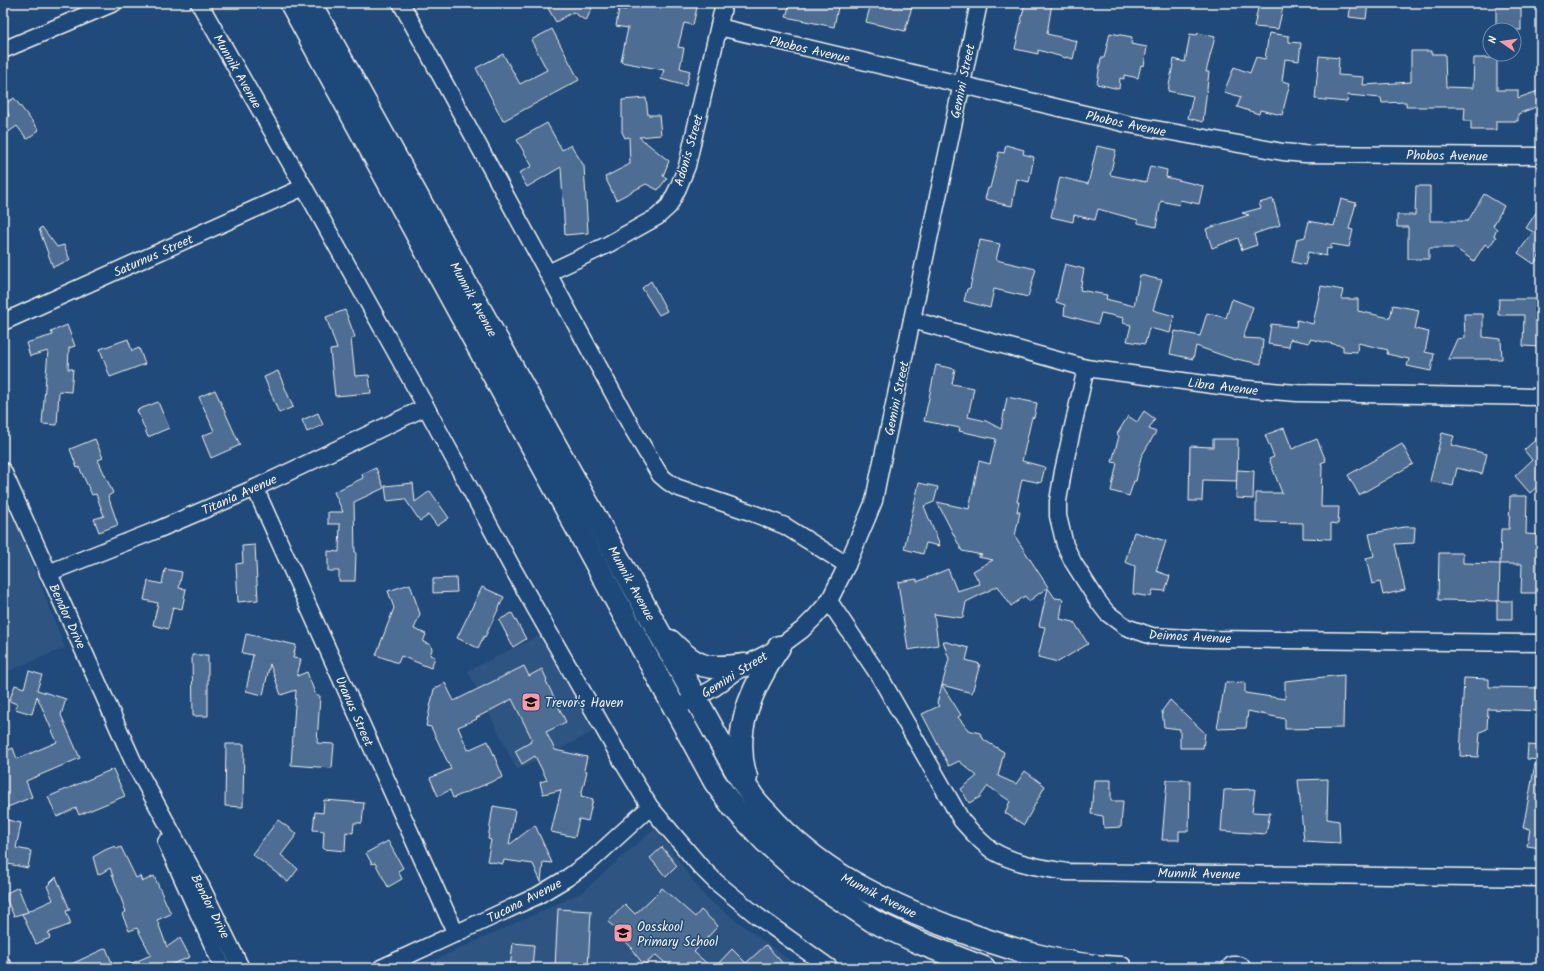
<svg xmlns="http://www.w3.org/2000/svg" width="1544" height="971" font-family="Kalam,sans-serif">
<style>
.built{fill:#2d5581}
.building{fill:#4d6e92;stroke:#f4f1e8}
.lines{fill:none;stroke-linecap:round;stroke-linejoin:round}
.minor-casing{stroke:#f4f1e8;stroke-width:19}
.primary-casing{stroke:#f4f1e8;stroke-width:25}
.minor{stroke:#1f4a7a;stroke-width:16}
.primary{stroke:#1f4a7a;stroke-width:22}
.labels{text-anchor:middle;stroke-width:3;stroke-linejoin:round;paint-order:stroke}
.street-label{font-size:13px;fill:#f4f1e8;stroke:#1f4a7a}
.poi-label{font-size:13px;fill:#f4f1e8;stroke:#1f4a7a;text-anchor:start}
</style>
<rect width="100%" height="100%" fill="#1f4a7a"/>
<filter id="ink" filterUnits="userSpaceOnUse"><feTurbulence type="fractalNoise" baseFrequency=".025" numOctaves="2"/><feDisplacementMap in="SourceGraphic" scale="8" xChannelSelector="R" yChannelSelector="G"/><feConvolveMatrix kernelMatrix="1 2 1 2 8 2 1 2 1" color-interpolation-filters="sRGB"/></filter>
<g filter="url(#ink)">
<g class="built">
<path d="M3,488L65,648L3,673Z"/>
<path d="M544,633L593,732L517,770L468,671Z"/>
<path d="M655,828L706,898L800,968H417L581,893Z"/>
</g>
<g class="building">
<path d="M545,3H594L586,21L573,12L556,22Z"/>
<path d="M627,3H698L693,25L684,23L678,47L684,48L680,68L690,71L686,86L661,79L664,70L621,62L628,28L616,26L619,9L626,10Z"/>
<path d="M790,3H820L838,7L834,27L786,17Z"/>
<path d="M871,3H913L905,31L866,22Z"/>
<path d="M1025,3H1052L1047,34L1077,41L1073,59L1066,57V58L1038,50V54L1015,49Z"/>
<path d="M1259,3H1284L1278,29L1254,27Z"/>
<path d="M1351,3H1368L1366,19L1349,17Z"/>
<rect x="1496" y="3" width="25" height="27"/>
<path d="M552,29L579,80L503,121L476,68L503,54L520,84L547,70L531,40Z"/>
<path d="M1110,33L1132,37L1131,44L1147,47L1144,66L1141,65L1138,78L1124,75V79L1120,78L1119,89L1097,84L1101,58H1104Z"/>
<path d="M1198,33L1215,37L1206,72H1209L1203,122L1188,118L1193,96L1168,91L1174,59L1185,62L1190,34L1197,35Z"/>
<path d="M1269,33L1289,36V42L1301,43L1299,61L1285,59L1282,81L1290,83L1282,115L1260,110L1259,114L1237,107L1241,97L1224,92L1234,67L1250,73L1256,57L1265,59Z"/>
<path d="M1411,51H1431V54H1445L1446,87L1473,88L1474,58H1497V90H1518V98L1541,90V105L1518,114V121H1496V130H1471V121H1464L1465,107H1406V102L1382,103L1381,98L1348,95L1347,102L1315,99L1319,56L1339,58L1338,75L1364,77L1363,85L1411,82Z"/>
<path d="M14,98L39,130L27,139L17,126L3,136V121L9,116L5,104Z"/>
<path d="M646,98L648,115H659L661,135L639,137L669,161L663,176L667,178L658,190L646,184L616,200L605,177L630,164L629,137L625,138L622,132V100Z"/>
<path d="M547,123L562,150L571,145L584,166L588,233L565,235L561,167L527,187L519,173L532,166L517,140Z"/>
<path d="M1006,145L1024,150L1023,154L1034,157L1029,182L1017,179L1012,206L997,203V202L985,199L988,188H990L999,152L1004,153Z"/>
<path d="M1097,146L1116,150L1110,175L1146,182L1150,166L1167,170L1166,177L1203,186L1199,204L1180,200L1179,205L1161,201L1156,227L1138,223V220L1098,209L1095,220L1074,215L1073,222L1051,217L1060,177L1088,184Z"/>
<path d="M1416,186H1430V221H1468L1484,194L1504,206L1493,226L1497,229L1494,236L1496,237L1489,247L1485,244L1474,261L1455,248H1429V259H1408V227H1397V215H1415Z"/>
<path d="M1273,199L1280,225L1254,234L1257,245L1242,250L1238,238L1212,248L1206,229L1249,215L1242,213L1261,208L1259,203Z"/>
<path d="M1341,199L1356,203L1349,229L1353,230L1349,247L1331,244V249L1327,248L1326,256L1308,252L1305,265L1292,262L1297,239L1305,237L1309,221L1334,226Z"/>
<path d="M1541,205V253L1534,264L1518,253L1533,232L1526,228Z"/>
<path d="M42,227L57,247L64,245L70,260L53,267L39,229Z"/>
<path d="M980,240L1000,244L996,260L1036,269L1028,297L994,289L990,308L964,301L967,289L970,288Z"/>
<path d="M1065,264L1084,269L1080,290L1107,295L1106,299L1134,306L1140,275L1162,280L1153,310L1174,316L1170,333L1149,328L1145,344L1127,341L1131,325L1123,323L1124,318L1101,313L1098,324L1064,315L1065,305L1056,302Z"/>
<path d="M651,281L667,311L659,315L642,288Z"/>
<path d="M1321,286L1343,290L1341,299H1358V311L1390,318L1393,305L1419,310L1415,329L1429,332L1425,352L1434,354L1431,371L1407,366L1409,359L1387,354L1388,350L1358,343L1357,352L1343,351V346L1310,339L1309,343L1290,339L1289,347L1268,344L1271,324L1296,327L1297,320L1313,324Z"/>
<path d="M1232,299L1253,307L1243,338L1263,339L1261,364L1236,359V360L1196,346L1193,359L1170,354L1175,331L1200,336L1207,313L1226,318Z"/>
<path d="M1499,299H1541V347L1523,346L1524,315H1498Z"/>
<path d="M345,310L355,337L351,339L355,376L369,375L371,393L335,396L330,350L337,349L326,317Z"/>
<path d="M1464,314H1483V337L1501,339L1502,359H1448L1457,339L1465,338Z"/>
<path d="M67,325L75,346L69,348L68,369H73L71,392L59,391L57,425L42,424L48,351L30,356L26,343L53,335L51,332Z"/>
<path d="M128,339L132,351L139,348L145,364L110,377L100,349Z"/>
<path d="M936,365L955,369L952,384L974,388L968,417L986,421L1001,429L1007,397L1037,403L1034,418L1032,417L1022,461L1045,467L1041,483L1022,479L1017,502H1019L1017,512H1020L1015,536L1048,587L1029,601L1025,596L1011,606L998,586L966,602L963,618L934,614L938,645L908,650L898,582L917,579V582L948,569L957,591L980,584L973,571L993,560L978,557L982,555L962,551L937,502L969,509L979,461L990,464L996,439L959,431L960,428L924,421Z"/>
<path d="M278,371L293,407L279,413L264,377Z"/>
<path d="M215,390L240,445L211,458L202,436L214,431L199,397Z"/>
<path d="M158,402L169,428L148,437L137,410Z"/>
<path d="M1144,411L1155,419L1149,429L1156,432L1141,457L1136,481H1134L1129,496L1111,491L1117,463L1112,462L1119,436L1117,434L1128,416L1137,422Z"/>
<path d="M318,413L323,425L307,432L302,420Z"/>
<path d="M1284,428L1292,449L1317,439L1326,461L1321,463L1322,466L1321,507H1339L1338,524L1331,523V539L1303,538V523L1256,522V493H1282L1269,459L1274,457L1265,435Z"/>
<path d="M1442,433L1454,436L1451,445L1487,454L1482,474L1457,468L1453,486L1430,481Z"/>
<path d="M1541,435V483L1530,493L1515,476L1532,460L1524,450Z"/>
<path d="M95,439L103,458L98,460L113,493L108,496L118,525L99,532L94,519L104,516L96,494L92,495L79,467L77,468L70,449Z"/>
<path d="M1213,439H1238L1237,481L1203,480L1202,501H1189L1190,446L1213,447Z"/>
<path d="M1402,444L1413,464L1359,495L1348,475Z"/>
<path d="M376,468L384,488L354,502L355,552H356L355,581H339V571H328V551L339,552L340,524H328V512H343L334,492L363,478L362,474Z"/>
<path d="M1237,470L1254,471L1253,499L1236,498Z"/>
<path d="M413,483L415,502L430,491L449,518L437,526L429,515L420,521L405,499L387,501L385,486Z"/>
<path d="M919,483L938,487L934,502L924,506L940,546L926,543L923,554L904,549Z"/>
<path d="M1510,496H1527L1526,534L1541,535V593H1521L1522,564H1500L1501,529H1509Z"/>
<path d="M1404,527H1415L1414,543L1395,544L1405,590L1383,595L1380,582L1372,584L1366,558L1374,556L1369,534Z"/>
<path d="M1134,532L1166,541L1156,571L1170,576L1165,591L1153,590L1151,597L1133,594L1135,566L1125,562Z"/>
<path d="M255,545L258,600L238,602L236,564L243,563L242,546Z"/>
<path d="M1439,553H1463V563L1500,564L1499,601L1438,600Z"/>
<path d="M165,569L182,572L179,588L186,589L182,609L173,607L168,629L153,625L158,603L144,600L148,581L162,584Z"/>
<path d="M456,578L457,592L433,593V579Z"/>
<path d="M410,584L420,614L414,629L426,634L423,642L431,645L432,650L430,655L435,657L431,668L401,656L398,663L376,655L394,608L388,591Z"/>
<path d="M482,587L504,597L485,637L484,636L478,648L457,638Z"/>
<path d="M1048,588L1055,598L1063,599L1060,619L1074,622L1088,644L1058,662L1038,657L1045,627L1039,626Z"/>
<rect x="1497" y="601" width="15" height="18"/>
<path d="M512,613L526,639L513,647L499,620Z"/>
<path d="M246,634L296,645L293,658L301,659L297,676L307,672L316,696H320L317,743L334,744L332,768L291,765L296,690L281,695L270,664L263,695L246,691L253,655L242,653Z"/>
<path d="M943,641L969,648L966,660L980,664L972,693L942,685L949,659Z"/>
<path d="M192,655H208V716H193Z"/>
<path d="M524,666L529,676L542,669L547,680L546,681L566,722L546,732L555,750L587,757L584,770L587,771L581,796L593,799L588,821L579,819L575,837L551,832L561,790L543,794L540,782L547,780L535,756L522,764L515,751L531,742L530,740L532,739L512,699L476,718L477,719L458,727L468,750L488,741L503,777L453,798L450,790L438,796L430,778L451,769L431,727L426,726L434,689L445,683L454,701Z"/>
<path d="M29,671L42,675L37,690L66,699L61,715L80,758L26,781L32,797L3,809V752L13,748L17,759L57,742L37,696L32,714L15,709L17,704L9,701L15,685L24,688Z"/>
<path d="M1344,675L1343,728L1285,729V719L1248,711L1246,728L1217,729L1225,683L1245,682V693L1285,699V681Z"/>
<path d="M1464,678L1489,679V687L1541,688V711L1488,709L1487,729L1480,732L1478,757L1460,756Z"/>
<path d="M942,685L961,715L958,717L968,730L980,733L984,740L1004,752L998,776L1016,784L1025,771L1045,786L1024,825L1005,813L1010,801L988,786L980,797L969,803L961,789L977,776L959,761L949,766L922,714L939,706L937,703Z"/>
<path d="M1170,700L1205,733L1203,748H1180V729L1164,727L1162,711Z"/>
<path d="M226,744H244L243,807L225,806Z"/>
<path d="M1528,745L1541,746V760L1527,759Z"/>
<path d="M1535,764L1541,765V848L1527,846L1530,829L1523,828Z"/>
<path d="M113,769L125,796L79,815L76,808L57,817L48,797Z"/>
<path d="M1328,779L1327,819L1339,821L1340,843L1304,841L1298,780Z"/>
<path d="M1094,780H1111V801H1123L1121,827L1104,828L1103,816L1091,814Z"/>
<path d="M1167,780H1190L1189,831H1179V840H1162Z"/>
<path d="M1255,789L1252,812L1270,813L1266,834L1221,831L1224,790Z"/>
<path d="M324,800L364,803L362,823H354L353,833L346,832L345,851L323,849L324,831L313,830L315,812L323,813Z"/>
<path d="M493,806L515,810L509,845L535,825L552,863L543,862L541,882L533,864L504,860L503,864L487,861L491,840L488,839Z"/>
<path d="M3,819L21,823L16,848L31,851L28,868L3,863Z"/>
<path d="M278,820L297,834L281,855L298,869L288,882L252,854Z"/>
<path d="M388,841L403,868L398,871L402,879L388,887L375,863L372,864L366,853Z"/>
<path d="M115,846L117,849L121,847L136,878L140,876L142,882L154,876L171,914L157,920L167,947L180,938L190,957L166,967L165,965L157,968H121L151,955L137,928L129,931L122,914L126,912L110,868L98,875L93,857L105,850Z"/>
<path d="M662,847L677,866L666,877L650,858Z"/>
<path d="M56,877L70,910L66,911L71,924L48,933L50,938L36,944L22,914L53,900L47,886Z"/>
<path d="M18,887L28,912L14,916L7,901V893Z"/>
<path d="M662,888L695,917L701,910L718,926L694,952L712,968H671L656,955L644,965L632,950L633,949L617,933L619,931L608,922L625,904L635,914L650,900Z"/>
<path d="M558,909L591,911L588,968L555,967Z"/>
<path d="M513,943L534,945L532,968H510Z"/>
<path d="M766,945L787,968H714L732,949L746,963Z"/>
<path d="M106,948L114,968H63Z"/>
</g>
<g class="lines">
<g class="minor-casing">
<g id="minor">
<path d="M199,3L304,187L426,407L513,569L622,761L650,807L700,866L716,882L756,915L830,968"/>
<path d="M401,3L632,428L660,475L667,481L676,487L750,512L785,526L847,565"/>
<path d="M719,27L1127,124L1283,152L1304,154L1541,156"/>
<path d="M3,50L114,3"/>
<path d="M548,273L607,245L657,217L669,206L678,188L687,166L724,3"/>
<path d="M912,320L1086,368L1235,388L1297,393L1541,397"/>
<path d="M3,322L304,187"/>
<path d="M1086,368L1063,471L1058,501V516L1065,545L1073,562L1097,600L1107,613L1126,627L1152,636L1209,639L1541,643"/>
<path d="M3,471L133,761L201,886L241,968"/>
<path d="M255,488L456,934"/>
<path d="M48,573L157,530L255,488L426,407"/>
<path d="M829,601L880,677L962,821C971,831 981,843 993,851C1015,864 1043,868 1067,872L1541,878"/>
<path d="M675,709L714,688L745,665L779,647L802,630L815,617L829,601L847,565L867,518L874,501L878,480L979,3"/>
<path d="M166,842L223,968"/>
<path d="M3,966L4,968"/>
<path d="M381,968L537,896L567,878L592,860L650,807"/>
</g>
</g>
<g class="primary-casing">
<g id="primary">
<path d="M291,3L715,782L734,808L764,840L798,871L873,921L920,943L984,968"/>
<path d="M310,3L735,769C740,777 745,786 751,794C755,801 761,807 767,813C818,871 883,902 955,929C1009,949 1063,966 1121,968"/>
<path d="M670,641C697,669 707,670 745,665"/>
<path d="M746,777C731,730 753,686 779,647"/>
<path d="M1233,968H1239"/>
</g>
</g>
<use href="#minor" class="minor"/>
<use href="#primary" class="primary"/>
</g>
</g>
<defs>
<g id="school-square" transform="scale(1)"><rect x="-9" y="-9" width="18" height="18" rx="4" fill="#ff9aa2" stroke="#1f4a7a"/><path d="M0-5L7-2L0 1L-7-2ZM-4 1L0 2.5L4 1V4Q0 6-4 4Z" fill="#111"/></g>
</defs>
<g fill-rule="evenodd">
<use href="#school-square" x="531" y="702"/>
<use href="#school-square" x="623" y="933"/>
</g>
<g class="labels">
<g class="street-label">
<text transform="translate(810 49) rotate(13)" y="5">Phobos Avenue</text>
<text transform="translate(238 71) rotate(60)" y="5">Munnik Avenue</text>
<text transform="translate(962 81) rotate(-78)" y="5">Gemini Street</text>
<text transform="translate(1126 123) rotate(12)" y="5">Phobos Avenue</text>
<text transform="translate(688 150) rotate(-74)" y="5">Adonis Street</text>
<text transform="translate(1447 155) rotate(1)" y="5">Phobos Avenue</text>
<text transform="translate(153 255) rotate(-24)" y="5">Saturnus Street</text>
<text transform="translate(474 299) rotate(61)" y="5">Munnik Avenue</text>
<text transform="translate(1223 386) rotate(7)" y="5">Libra Avenue</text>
<text transform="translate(896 398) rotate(-78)" y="5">Gemini Street</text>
<text transform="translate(239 494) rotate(-24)" y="5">Titania Avenue</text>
<text transform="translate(632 583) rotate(61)" y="5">Munnik Avenue</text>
<text transform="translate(68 616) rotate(65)" y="5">Bendor Drive</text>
<text transform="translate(1190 636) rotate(3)" y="5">Deimos Avenue</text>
<text transform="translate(734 674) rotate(-32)" y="5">Gemini Street</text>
<text transform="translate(355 711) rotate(66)" y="5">Uranus Street</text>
<text transform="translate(1199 873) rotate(1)" y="5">Munnik Avenue</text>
<text transform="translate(879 895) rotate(27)" y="5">Munnik Avenue</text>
<text transform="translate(524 900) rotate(-27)" y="5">Tucana Avenue</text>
<text transform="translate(211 906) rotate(63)" y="5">Bendor Drive</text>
</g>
<g class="poi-label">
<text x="545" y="707">Trevor's Haven</text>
<text x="637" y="931">Oosskool<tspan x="637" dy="15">Primary School</tspan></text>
</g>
</g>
<rect width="1544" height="971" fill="none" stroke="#1f4a7a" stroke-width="16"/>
<rect x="8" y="8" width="1528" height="955" fill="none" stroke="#f4f1e8" stroke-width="1.5" filter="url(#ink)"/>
<g transform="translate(1502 42) rotate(283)"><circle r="19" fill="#1f4a7a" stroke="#748da6"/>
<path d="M0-3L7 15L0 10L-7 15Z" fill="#ff9aa2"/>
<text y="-6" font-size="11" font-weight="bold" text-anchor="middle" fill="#f4f1e8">N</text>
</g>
</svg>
